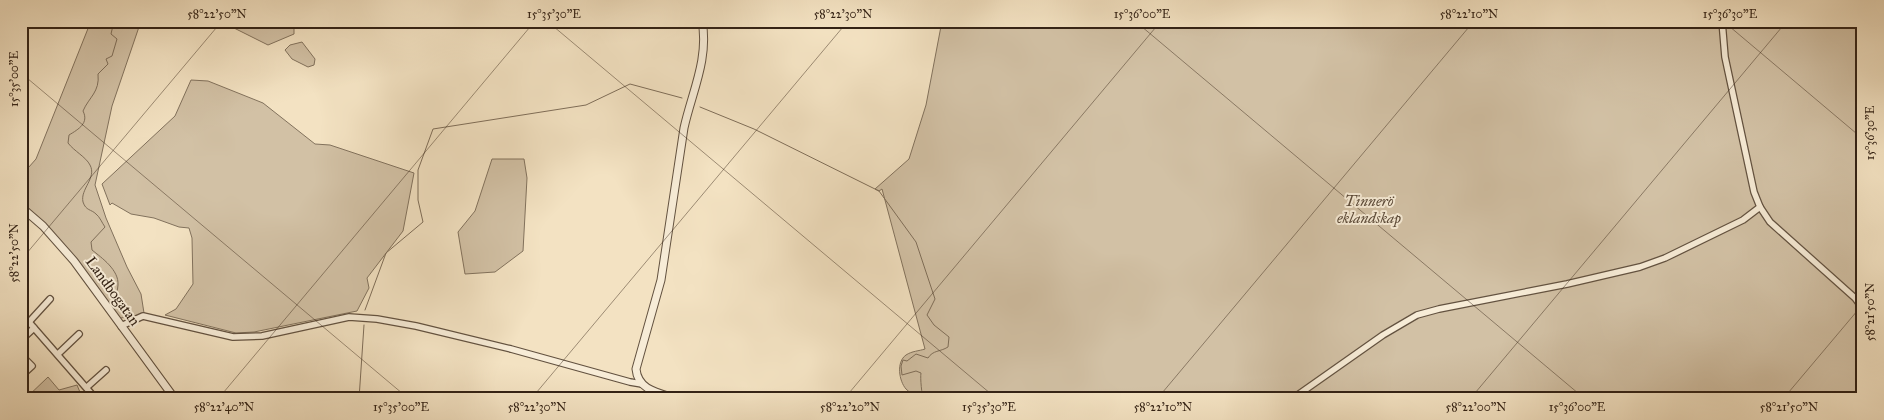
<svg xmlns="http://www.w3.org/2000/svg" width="1884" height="420" font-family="'IM FELL Great Primer',serif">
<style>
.green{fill:#d2c1a5;stroke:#82725d}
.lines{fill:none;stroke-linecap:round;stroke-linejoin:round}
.stream{stroke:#7f6e59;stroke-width:1}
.minor-casing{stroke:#635240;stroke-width:8}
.tertiary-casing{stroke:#635240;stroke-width:9}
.minor{stroke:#f7ecd7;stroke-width:5.5}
.tertiary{stroke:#f7ecd7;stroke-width:7}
.ticks{fill:none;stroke:#332215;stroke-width:1;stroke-opacity:0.45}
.labels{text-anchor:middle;stroke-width:4;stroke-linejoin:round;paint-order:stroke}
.park-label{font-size:15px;font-style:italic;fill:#5b4a39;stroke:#f7ecd7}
.street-label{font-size:15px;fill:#332215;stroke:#f7ecd7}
.neatline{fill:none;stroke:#332215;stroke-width:2}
.ticks-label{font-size:12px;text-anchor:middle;fill:#332215}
</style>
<rect width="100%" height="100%" fill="#f3e2c2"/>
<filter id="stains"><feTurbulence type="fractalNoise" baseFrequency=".004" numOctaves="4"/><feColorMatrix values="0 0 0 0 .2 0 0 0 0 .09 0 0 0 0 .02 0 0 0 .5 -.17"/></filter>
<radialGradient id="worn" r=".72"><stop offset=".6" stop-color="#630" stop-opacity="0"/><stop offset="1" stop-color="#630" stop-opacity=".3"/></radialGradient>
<g class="green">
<path d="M91,21H141L112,106L95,185L106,218L127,267L141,294L144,313L134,317L119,318L21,205V176L36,159Z"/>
<path d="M220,21H294V34L268,45Z"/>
<path d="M942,21H1863V399H919C915,396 910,393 906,389C899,381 896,362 906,355C912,351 919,351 925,349L882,189L879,191L875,189L909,159L926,105Z"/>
<path d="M302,42L315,59L314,65L308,67L292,59L285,50L290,45Z"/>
<path d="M191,80L208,81L263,103L315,144L330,145L414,173L403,231L367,278L369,288L357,311L254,332L236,333L165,315L176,309L193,284L192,238L189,228L179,227L154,218L131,214L112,203L110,205L102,184L175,116Z"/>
<path d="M492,159H524L527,178L523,251L495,272L465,274L458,232L475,211Z"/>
<path d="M48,377L59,390L77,385L82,397L85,399H25Z"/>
</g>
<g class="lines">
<g class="stream">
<path d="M114,21L111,34L117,39L112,56L106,59L108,64L98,74C100,92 89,97 83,111C89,123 79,129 69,135L68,143C74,151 86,157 90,165C97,178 80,189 83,202C86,211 91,209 96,214C100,217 102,223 105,227L91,242L92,250C102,258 119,270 118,285C118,291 115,294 115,301"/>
<path d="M700,107L754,129L879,191L916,242L935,299L927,315L934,325L949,337L948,347C940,352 933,350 928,358L916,354L907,361L903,360L901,366L902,375L916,371L921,373C920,378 922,395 923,399"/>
<path d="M365,310L386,253L423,222L418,200V170L433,129L586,105L630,84L682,98"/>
<path d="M186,396L209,399"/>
<path d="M359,399L364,325"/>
<path d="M938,399L943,397L950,399"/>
</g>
<g class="minor-casing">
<g id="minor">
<path d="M722,21H729"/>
<path d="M1722,21L1725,57L1754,192L1760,207L1770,222L1855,298L1863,309"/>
<path d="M21,313L96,399"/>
<path d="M29,322L50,299"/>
<path d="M121,326L143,316L233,337L262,336L349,317L377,319L416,326L511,349L630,382L642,384"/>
<path d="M21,340L34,328"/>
<path d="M58,354L79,334"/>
<path d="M21,355L32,366L21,376"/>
<path d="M87,387L106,370"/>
<path d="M1292,399L1383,335L1417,315L1439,309L1567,284L1640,267L1665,258L1743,220L1760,207"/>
</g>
</g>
<g class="tertiary-casing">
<g id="tertiary">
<path d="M21,207L43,226L74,261L175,399"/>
<path d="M678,399C660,393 638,391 636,369L661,280L684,128C692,92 709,59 702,21"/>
</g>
</g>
<use href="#minor" class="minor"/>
<use href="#tertiary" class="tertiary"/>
</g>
<path class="ticks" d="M547,21L997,399M1135,21L1585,399M1723,21L1863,139M21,73L409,399M21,260L222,21M218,399L535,21M531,399L848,21M844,399L1161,21M1157,399L1474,21M1470,399L1787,21M1783,399L1863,304"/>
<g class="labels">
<g class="park-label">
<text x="1369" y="206">Tinnerö<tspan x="1369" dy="17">eklandskap</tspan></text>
</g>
<g class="street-label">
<text transform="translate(113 291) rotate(54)" y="5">Landbogatan</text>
</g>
</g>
<rect width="1884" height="420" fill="none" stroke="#f3e2c2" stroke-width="55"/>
<rect x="28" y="28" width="1828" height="364" class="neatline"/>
<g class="ticks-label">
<text x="217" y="18">58°22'50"N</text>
<text x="554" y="18">15°35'30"E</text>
<text x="843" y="18">58°22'30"N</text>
<text x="1142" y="18">15°36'00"E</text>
<text x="1469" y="18">58°22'10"N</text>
<text x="1730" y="18">15°36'30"E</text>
<text transform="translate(14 79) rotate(-90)" y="4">15°35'00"E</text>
<text transform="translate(1870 133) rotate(-90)" y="4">15°36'30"E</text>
<text transform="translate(14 253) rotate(-90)" y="4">58°22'50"N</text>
<text transform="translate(1870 312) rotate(-90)" y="4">58°21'50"N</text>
<text x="224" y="411">58°22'40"N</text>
<text x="401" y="411">15°35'00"E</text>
<text x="537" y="411">58°22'30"N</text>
<text x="850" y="411">58°22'20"N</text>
<text x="989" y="411">15°35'30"E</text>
<text x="1163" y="411">58°22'10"N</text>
<text x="1476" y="411">58°22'00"N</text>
<text x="1577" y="411">15°36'00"E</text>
<text x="1789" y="411">58°21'50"N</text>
</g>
<rect width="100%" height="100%" filter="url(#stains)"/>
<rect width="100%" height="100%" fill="url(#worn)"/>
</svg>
